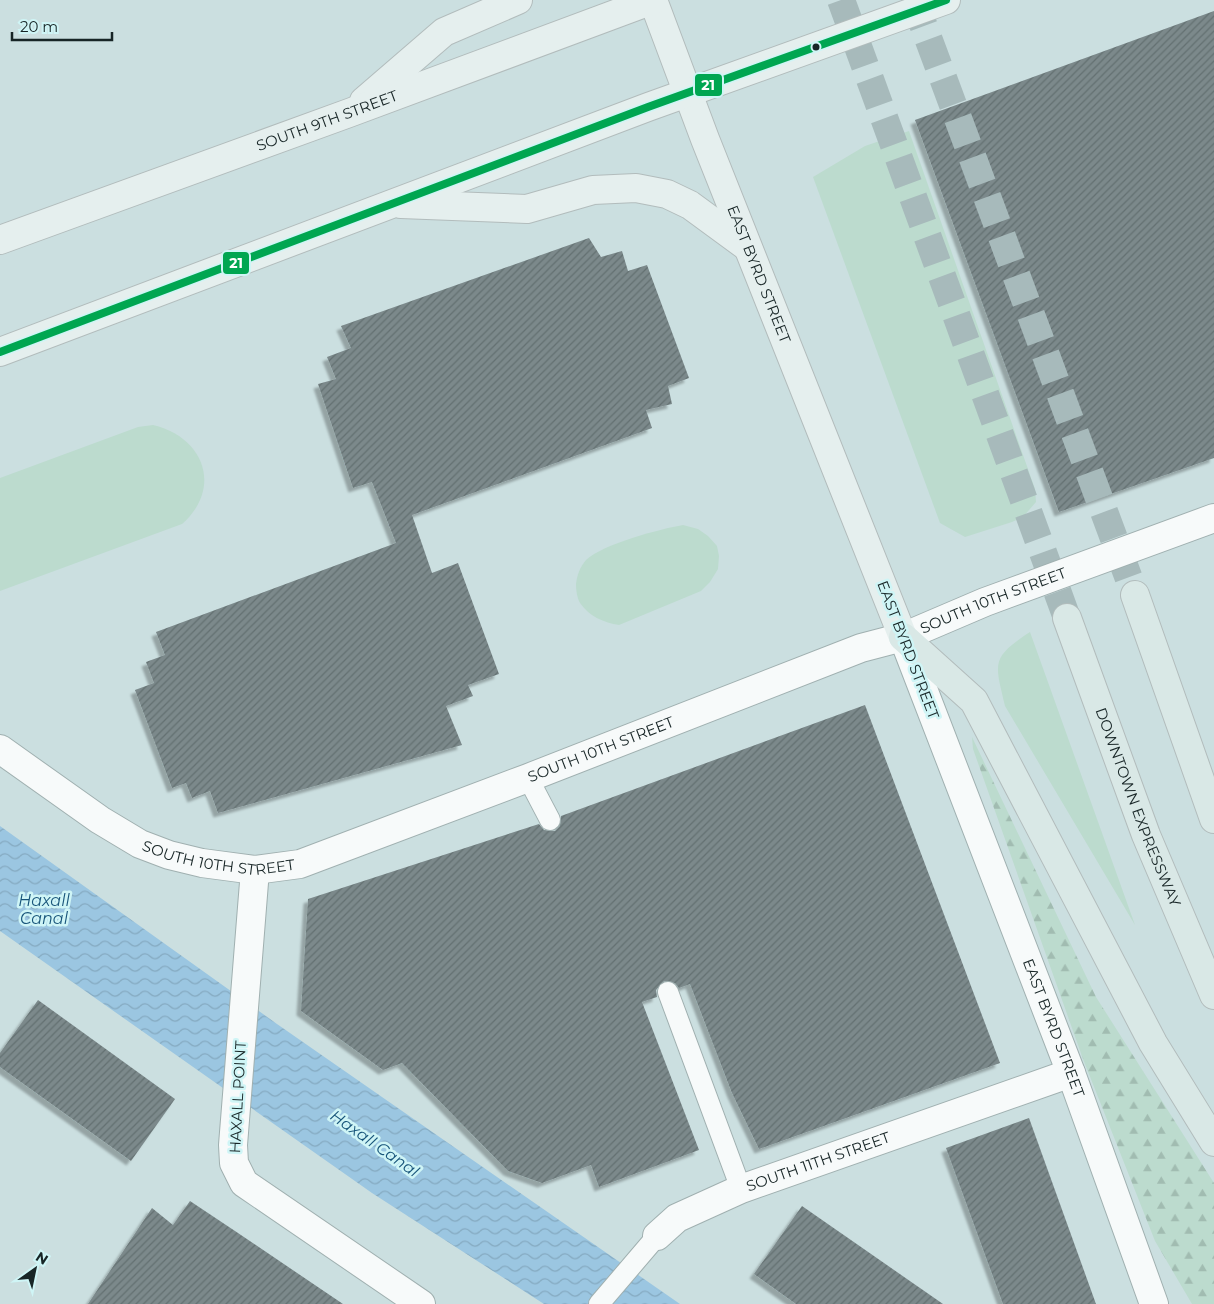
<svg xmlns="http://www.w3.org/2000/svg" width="1214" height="1304" font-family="Montserrat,sans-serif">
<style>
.green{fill:#bcdbce}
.forest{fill:url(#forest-firs)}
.water{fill:url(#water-waves)}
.building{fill:url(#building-hatch);filter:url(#shadow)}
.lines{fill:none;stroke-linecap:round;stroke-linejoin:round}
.motorway-tunnel{stroke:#a7babb;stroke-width:28;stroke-dasharray:28 14;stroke-linecap:butt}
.service-casing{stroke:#a0b0b0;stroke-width:22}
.minor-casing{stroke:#a0b0b0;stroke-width:30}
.tertiary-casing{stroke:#a0b0b0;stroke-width:30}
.primary-casing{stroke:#b2bcbc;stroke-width:30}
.motorway-casing{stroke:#b2bcbc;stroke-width:30}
.service{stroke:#f7fafa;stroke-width:20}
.minor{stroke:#f7fafa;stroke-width:28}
.tertiary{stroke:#f7fafa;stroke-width:28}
.primary{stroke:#e5efee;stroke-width:28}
.motorway{stroke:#d9e8e6;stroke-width:28}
.bus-1-casing{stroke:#cff5f6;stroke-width:11}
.bus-1{stroke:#00a651;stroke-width:8}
.bus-dot{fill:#172526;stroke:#cff5f6;stroke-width:2}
.labels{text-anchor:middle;stroke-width:5;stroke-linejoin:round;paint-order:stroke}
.street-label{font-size:15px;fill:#172526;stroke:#cff5f6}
.water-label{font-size:16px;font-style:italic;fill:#17547a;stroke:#cff5f6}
.line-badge{stroke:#cff5f6;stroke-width:2}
.badge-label{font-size:14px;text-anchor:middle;font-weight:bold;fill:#fff}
</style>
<defs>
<pattern id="forest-firs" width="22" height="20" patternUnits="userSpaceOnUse" patternTransform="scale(1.25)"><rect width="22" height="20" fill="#bcdbce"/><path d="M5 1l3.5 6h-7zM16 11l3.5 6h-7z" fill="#a1bcb1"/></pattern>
<pattern id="water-waves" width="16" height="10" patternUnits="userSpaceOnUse" patternTransform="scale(1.25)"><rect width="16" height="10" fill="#9bc6e1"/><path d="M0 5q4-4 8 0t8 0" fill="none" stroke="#85aac1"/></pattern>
<pattern id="building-hatch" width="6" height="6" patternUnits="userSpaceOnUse" patternTransform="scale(1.25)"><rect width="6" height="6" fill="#7b898b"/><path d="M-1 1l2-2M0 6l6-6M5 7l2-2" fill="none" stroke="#647071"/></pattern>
<filter id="shadow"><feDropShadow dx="-4.5" dy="4.5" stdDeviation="1" flood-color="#0004"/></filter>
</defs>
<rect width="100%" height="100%" fill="#cbdfe0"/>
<g class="green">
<path d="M909,131L1035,489L1036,502L1023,517L1012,522L965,537L940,523L813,177L865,146Z"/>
<path d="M153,425C204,437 223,488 182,524L0,591V478L138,427Z"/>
<path d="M683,525L698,529L708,536L717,546L719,556L718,569L710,582L701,591L619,625C604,623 589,616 580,603C577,598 576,590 576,584C577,575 580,567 586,560C603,544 660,529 683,525Z"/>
<path d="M1030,632L1135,925L1005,706C995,663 990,658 1030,632Z"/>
</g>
<path class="forest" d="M972,737L1096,997L1214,1183V1304H1192L1155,1241L1083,1059L973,749Z"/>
<path class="water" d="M0,826L277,1024L680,1304H544L372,1193L0,931Z"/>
<g class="building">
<path d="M1214,11V458L1059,512L915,120Z"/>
<path d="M589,238L601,257L622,251L628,271L647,265L689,378L668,386L672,404L646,410L652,428L412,515L432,573L458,563L499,674L468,685L473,696L446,706L462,745L218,813L210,791L192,798L186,783L172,788L135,690L154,683L146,662L165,655L156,632L396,543L372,482L353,488L318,384L336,379L327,357L351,348L341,326Z"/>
<path d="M865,705L1000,1063L759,1149L732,1093L690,984L679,988L675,983L664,981L656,990L657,997L642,1002L699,1150L599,1187L591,1165L542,1183L508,1171L402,1063L383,1070L301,1011L308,899L539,824L544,830L555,831L560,826L561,816Z"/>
<path d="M38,1000L175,1099L131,1161L0,1067V1053Z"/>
<path d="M1029,1118L1096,1304H1003L946,1148Z"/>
<path d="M190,1201L238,1233L343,1304H88L152,1208L173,1225Z"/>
<path d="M802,1206L943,1304H796L754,1274Z"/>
</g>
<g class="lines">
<g class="motorway-tunnel">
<path d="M841,0L1067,618"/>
<path d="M914,0L1135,595"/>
</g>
<g class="service-casing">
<g id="service">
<path d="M528,778L550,820"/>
<path d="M668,992L741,1189"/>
<path d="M599,1304L657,1236"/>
</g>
</g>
<g class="minor-casing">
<g id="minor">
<path id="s1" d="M0,749L100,820L140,844L169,855L202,863L255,870L300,864L528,778L861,648L903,637L985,602L1214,518"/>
<path d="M255,870L233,1145L234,1163L244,1183L421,1304"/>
<path id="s2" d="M657,1236L677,1218L741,1189L1071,1073"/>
</g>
</g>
<g class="tertiary-casing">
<g id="tertiary">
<path id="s3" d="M903,637L1071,1073L1154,1304"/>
</g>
</g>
<g class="primary-casing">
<g id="primary">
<path id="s4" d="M653,0L705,139L903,637"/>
<path d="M364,101L444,32L518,0"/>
<path d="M401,204L527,209L593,190L636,188L667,194L690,205L746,246"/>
<path id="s5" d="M0,240L349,113L653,0"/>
<path d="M0,352L648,107L946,0"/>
</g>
</g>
<g class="motorway-casing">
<g id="motorway">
<path d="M1135,595L1214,819"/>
<path id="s6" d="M1067,618L1146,835L1214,995"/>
<path d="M903,637L974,701L1153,1043L1214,1142"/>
</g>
</g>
<use href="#service" class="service"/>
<use href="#minor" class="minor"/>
<use href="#tertiary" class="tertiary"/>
<use href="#primary" class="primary"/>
<use href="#motorway" class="motorway"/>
<g class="bus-1-casing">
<path id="bus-1" d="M0,352L648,107L946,0"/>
</g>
<use href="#bus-1" class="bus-1"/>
</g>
<circle class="bus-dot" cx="816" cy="47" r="4.5"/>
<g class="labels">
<g class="street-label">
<text dy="5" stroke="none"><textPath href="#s5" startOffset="348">SOUTH 9TH STREET</textPath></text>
<text dy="5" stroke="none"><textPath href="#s4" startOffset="294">EAST BYRD STREET</textPath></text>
<text dy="5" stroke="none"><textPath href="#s1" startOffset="1075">SOUTH 10TH STREET</textPath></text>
<text transform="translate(908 650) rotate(69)" y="5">EAST BYRD STREET</text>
<text dy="5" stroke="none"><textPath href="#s1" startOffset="655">SOUTH 10TH STREET</textPath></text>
<text dy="5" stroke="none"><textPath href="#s6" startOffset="202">DOWNTOWN EXPRESSWAY</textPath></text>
<text dy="5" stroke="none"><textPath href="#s1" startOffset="250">SOUTH 10TH STREET</textPath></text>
<text dy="5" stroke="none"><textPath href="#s3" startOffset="419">EAST BYRD STREET</textPath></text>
<text transform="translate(238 1097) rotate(-87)" y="5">HAXALL POINT</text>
<text dy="5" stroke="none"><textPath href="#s2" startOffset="179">SOUTH 11TH STREET</textPath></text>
</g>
<g class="water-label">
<text x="44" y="906">Haxall<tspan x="44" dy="18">Canal</tspan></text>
<text transform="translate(375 1143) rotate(35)" y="6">Haxall Canal</text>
</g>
</g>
<g class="line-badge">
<rect x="694" y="73" width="29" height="24" rx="5" fill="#00a651"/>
<rect x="222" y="251" width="28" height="24" rx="5" fill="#00a651"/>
</g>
<g class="badge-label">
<text x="708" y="90">21</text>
<text x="236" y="268">21</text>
</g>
<g transform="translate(35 1269) rotate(33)" stroke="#cff5f6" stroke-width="4" paint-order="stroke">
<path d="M0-4L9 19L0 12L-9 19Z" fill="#172526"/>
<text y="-8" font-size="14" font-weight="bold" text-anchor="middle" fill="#172526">N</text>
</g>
<path d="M12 32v8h100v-8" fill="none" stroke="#172526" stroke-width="2.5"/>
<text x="20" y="32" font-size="15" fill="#172526" stroke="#cff5f6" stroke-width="4" paint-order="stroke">20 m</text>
</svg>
